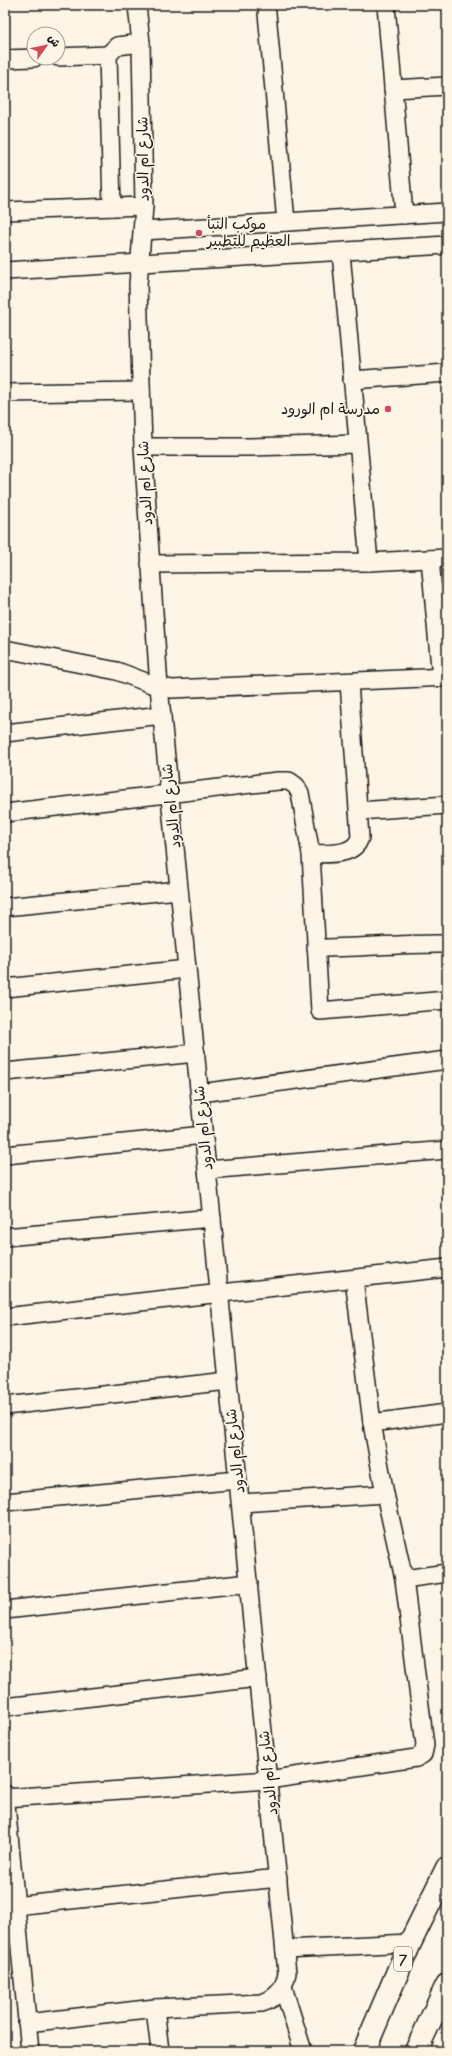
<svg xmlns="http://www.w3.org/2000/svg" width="452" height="2056" font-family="Mynerve,'Playpen Sans Arabic',sans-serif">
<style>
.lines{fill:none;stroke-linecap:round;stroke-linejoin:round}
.minor-casing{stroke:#1c1c1c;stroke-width:20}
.trunk-casing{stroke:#1c1c1c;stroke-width:25}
.minor{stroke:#fcf5e5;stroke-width:17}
.trunk{stroke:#fcf5e5;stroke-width:22}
.poi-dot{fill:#d1495b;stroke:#fcf5e5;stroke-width:1.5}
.labels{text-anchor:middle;stroke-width:3;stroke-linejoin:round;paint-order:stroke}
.shield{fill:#fcf5e5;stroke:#5f5d58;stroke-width:1}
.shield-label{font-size:14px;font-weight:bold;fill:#1c1c1c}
.street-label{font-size:15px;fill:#1c1c1c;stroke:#fcf5e5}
.poi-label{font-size:15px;fill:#1c1c1c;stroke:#fcf5e5;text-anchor:start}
</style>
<rect width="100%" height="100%" fill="#fcf5e5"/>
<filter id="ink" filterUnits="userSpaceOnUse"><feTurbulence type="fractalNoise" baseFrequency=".025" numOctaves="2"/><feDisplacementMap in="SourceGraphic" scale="8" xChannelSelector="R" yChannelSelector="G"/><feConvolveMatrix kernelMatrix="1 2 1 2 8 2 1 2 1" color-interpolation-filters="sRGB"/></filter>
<g filter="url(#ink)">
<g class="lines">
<g class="minor-casing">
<g id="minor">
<path d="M386,5L404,215"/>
<path d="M267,13L286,222"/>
<path d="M58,57L108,55"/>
<path d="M5,59L34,58"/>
<path d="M393,89L447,86"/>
<path d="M112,207L108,55L117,46L141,43"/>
<path d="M5,211L144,206"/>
<path d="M143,231L447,212"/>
<path d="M341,253L369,562"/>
<path d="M5,271L447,245"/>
<path d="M352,380L447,373"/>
<path d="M5,393L141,391"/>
<path d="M143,447H249L358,444"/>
<path d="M430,559L441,678"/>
<path d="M150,564L369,562L447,558"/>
<path d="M5,649L117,671L159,687L172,689L447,677"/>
<path d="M5,733L162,715"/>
<path d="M358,811L447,805"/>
<path d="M5,813L278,781H289L296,786L300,793L311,854L320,1011L447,1000"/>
<path d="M311,854C327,853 355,857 360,837L349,682"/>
<path d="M5,907L179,890"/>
<path d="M316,948C360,948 403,943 447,944"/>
<path d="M5,988L187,969"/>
<path d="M5,1072L196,1053"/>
<path d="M200,1093L447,1060"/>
<path d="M5,1155L204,1135"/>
<path d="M207,1170L447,1150"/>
<path d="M5,1237L212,1218"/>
<path d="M5,1317L447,1268"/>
<path d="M5,1406L228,1381"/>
<path d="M372,1423L447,1413"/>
<path d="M5,1502L238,1480"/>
<path d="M241,1503L385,1494"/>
<path d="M404,1579L447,1573"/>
<path d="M5,1610L249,1583"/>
<path d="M5,1707L258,1678"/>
<path d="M5,1794L30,2051"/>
<path d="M5,1798L268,1780L416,1758L423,1754L425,1745L404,1579L385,1494L372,1423L354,1279"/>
<path d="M5,1907L278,1878"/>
<path d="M285,1949L410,1943"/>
<path d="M283,1987L303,2051"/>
<path d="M155,2008L160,2051"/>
<path d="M27,2023L155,2008L262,2003C277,1998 284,1989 287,1973L159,687L143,447L138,285L144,206L141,43L137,5"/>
</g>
</g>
<g class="trunk-casing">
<g id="trunk">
<path d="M364,2051L410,1943L447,1868"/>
<path d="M416,2051L447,1985"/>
</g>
</g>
<use href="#minor" class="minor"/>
<use href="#trunk" class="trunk"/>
</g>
</g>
<g class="poi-dot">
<circle cx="199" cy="233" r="4"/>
<circle cx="388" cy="409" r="4"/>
</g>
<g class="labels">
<rect class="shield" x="394" y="1947" width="18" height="24" rx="3"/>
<g class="shield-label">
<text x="403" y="1964">7</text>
</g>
<g class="street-label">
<text transform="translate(143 159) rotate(-91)" y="5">شارع ام الدود</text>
<text transform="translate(145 483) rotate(-93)" y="5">شارع ام الدود</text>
<text transform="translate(171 806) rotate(-96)" y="5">شارع ام الدود</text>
<text transform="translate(203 1128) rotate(-96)" y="5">شارع ام الدود</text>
<text transform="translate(235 1451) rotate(-96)" y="5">شارع ام الدود</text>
<text transform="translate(268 1773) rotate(-96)" y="5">شارع ام الدود</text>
</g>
<g class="poi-label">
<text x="207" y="229">موكب النبأ<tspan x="207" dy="17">العظيم للتطبير</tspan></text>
<text x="380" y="414" text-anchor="end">مدرسة ام الورود</text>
</g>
</g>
<rect width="452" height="2056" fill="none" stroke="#fcf5e5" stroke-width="20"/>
<rect x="10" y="10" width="432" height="2036" fill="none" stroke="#1c1c1c" stroke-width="1.5" filter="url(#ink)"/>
<g transform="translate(46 46) rotate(57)"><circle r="19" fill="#fcf5e5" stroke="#a29e95"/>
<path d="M0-3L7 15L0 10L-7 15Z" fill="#d1495b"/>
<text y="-6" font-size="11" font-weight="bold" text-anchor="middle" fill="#1c1c1c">ش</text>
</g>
</svg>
